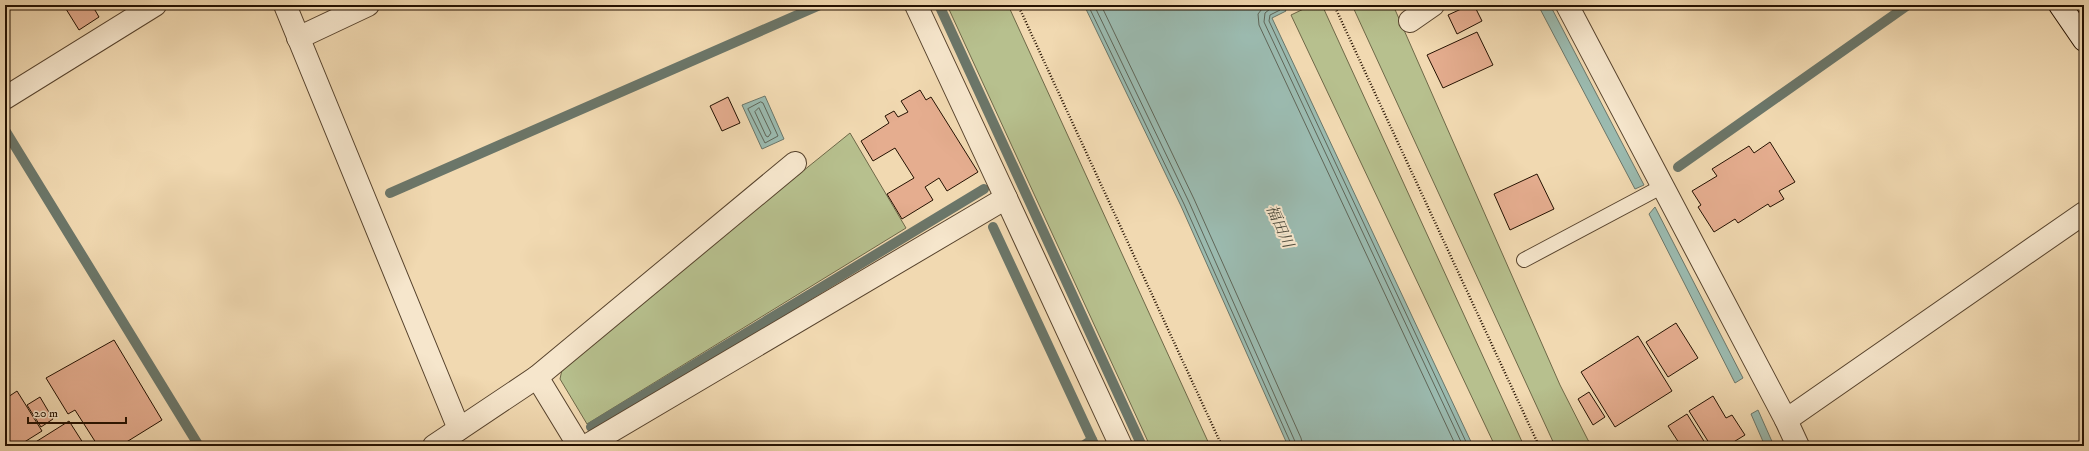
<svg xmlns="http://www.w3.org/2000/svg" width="2089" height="451" font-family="'IM FELL DW Pica','Noto Serif JP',serif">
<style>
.green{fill:#b7c08e;stroke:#6e6848}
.water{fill:#9bbaaf;stroke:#6b7669}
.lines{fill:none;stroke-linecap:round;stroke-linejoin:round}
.shore{stroke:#606658;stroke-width:1}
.stream{stroke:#6b7669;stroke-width:10}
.building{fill:#e5ad8f;stroke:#241101}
.lane-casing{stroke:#57432d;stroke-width:16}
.street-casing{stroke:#57432d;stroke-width:24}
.secondary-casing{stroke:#241101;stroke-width:24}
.path{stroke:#241101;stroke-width:2.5;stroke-dasharray:1 2;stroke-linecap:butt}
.lane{stroke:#f6e6cc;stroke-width:14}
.street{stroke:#f6e6cc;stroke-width:22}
.secondary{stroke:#f6e6cc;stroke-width:22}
.labels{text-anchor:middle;stroke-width:4;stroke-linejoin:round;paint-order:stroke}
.water-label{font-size:15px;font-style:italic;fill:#4e4c3e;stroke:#f6e6cc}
</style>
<rect width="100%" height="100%" fill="#f1d9b1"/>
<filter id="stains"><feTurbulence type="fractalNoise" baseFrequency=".005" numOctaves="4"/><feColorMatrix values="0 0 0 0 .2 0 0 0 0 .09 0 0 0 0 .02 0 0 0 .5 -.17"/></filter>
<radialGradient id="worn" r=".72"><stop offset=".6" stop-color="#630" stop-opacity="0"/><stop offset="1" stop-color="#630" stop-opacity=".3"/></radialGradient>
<g class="green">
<path d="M947,5H1008L1210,446H1150Z"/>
<path d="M1312,5H1322L1524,446H1495L1291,15Z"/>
<path d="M1352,5H1393L1560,385L1591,446H1555Z"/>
<path d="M850,133L906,228L587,424L560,379L563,365Z"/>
</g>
<g class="water">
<path d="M1084,5H1283L1286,11L1272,18L1473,446H1288L1181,206Z"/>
<path d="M1538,5H1550L1644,185L1635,189Z"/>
<path d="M765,96L784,139L762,149L742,105Z"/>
<path d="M1655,207L1743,378L1735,383L1649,214Z"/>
<path d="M1758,410L1774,446H1765L1751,414Z"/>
</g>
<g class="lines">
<g class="shore">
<path d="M1088,5L1184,204L1292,446"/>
<path d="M1094,5L1189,202L1297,446"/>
<path d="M1101,5L1194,199L1301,438L1303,446"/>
<path d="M1265,5L1258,14L1259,25L1456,446"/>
<path d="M1275,5L1265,13L1264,22L1463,446"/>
<path d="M1280,5V10L1270,15L1269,21L1468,446"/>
<path d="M761,102L763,103L778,136L765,143L748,109Z"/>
<path d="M759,108L771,133L768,137L766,136L755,112Z"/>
</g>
<g class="stream">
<path d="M939,5L1142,446"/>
<path d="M5,130L199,446"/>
<path d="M1678,167L1908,5"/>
<path d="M390,193L820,5"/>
<path d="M993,227L1095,446"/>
<path d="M591,427L984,189"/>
<path d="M1083,446L1092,440"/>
</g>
</g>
<g class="building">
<path d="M72,5H92L99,17L79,30L66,9Z"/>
<path d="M1470,5H1474L1482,21L1457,34L1448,15Z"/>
<path d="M1477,32L1493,65L1443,88L1427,55Z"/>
<path d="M920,90L926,100L931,97L978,172L947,191L939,178L925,187L933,200L902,219L887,194L914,178L895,148L873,161L861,141L889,123L885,116L894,111L898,117L908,112L901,101Z"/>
<path d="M728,97L740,123L722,131L710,106Z"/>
<path d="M1770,142L1795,182L1779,191L1784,199L1770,207L1768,204L1738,223L1735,219L1714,232L1698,207L1701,205L1692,191L1717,176L1712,169L1749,146L1754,153Z"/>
<path d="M1537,174L1554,209L1510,230L1494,194Z"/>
<path d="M1676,323L1698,358L1668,377L1646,342Z"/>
<path d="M1638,336L1672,391L1615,427L1581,372Z"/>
<path d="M114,340L162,420L120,446H98L75,410L68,414L46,378Z"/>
<path d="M17,391L42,431L18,446H5V399Z"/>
<path d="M1589,392L1605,417L1593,425L1578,399Z"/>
<path d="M1713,396L1726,418L1732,415L1745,435L1727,446H1711L1689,411Z"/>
<path d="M40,397L53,419L41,427L27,405Z"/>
<path d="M1687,414L1707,446H1681L1668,426Z"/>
<path d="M69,421L85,446H36L34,443Z"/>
</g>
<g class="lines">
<g class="lane-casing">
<path id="lane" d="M1524,260L1663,186"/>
</g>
<g class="street-casing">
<g id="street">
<path d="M285,5L459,429"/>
<path d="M916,5L1006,198"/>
<path d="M1567,5L1786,420L1798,446"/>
<path d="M1410,21L1433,5"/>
<path d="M298,38L368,5"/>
<path d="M5,98L155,5"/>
<path d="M537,377L579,446"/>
<path d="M1786,420L2084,213"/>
<path d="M434,446L537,377L795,163"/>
<path d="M586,446L1006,198L1121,446"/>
</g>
</g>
<g class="secondary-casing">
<path id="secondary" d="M2060,5L2084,40"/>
</g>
<g class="path">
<path d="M1018,5L1222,446"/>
<path d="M1334,5L1539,446"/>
</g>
<use href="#lane" class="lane"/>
<use href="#street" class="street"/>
<use href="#secondary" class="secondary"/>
</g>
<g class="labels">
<g class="water-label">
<text transform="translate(1280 226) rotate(66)" y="5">福田川</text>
</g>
</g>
<rect width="2089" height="451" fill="none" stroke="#f1d9b1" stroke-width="20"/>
<rect x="6" y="6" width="2077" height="439" fill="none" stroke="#241101" stroke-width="2"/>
<rect x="10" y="10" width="2069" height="431" fill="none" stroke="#241101"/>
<path d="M28 417v6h98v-6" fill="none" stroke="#241101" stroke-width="2"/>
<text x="34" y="417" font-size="12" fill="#241101" stroke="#f6e6cc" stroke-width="3" paint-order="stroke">20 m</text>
<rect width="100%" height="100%" filter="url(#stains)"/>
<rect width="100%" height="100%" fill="url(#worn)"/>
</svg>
